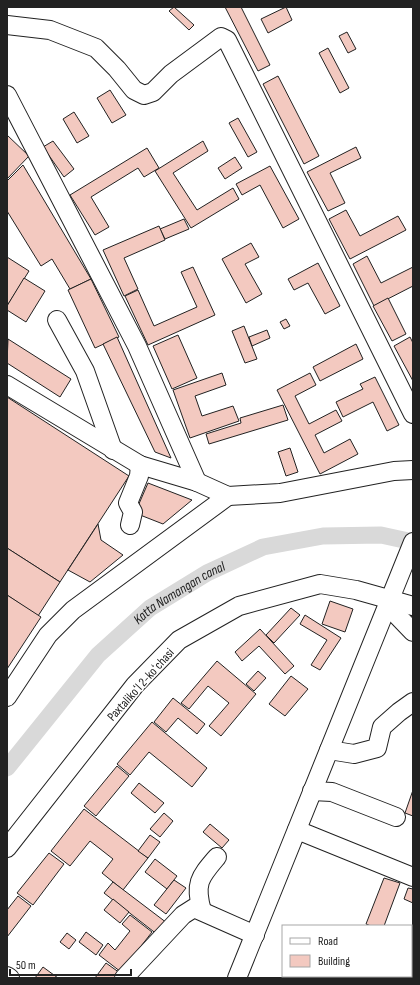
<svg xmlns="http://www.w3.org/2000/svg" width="420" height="985" font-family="'Sofia Sans Condensed',sans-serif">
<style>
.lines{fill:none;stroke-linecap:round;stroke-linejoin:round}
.canal{stroke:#d9d9d9;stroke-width:17}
.building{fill:#f3c9c0;stroke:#222}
.minor-casing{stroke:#222;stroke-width:20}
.minor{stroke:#fff;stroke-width:18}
.labels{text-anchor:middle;stroke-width:3;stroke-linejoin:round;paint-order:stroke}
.street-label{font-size:13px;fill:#222;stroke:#fff}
.water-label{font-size:14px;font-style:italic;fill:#222;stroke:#fff}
</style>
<rect width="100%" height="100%" fill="#fff"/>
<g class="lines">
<path class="canal" id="s1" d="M7,768L98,655L150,608L207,573L263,547L323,536L381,535L413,542"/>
</g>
<g class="building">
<path d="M174,7L194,25L189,30L169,11Z"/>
<path d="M225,7H241L270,65L258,71Z"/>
<path d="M286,7L292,20L268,33L261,19Z"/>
<path d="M347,32L356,49L348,53L339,36Z"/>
<path d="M328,48L349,88L340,93L319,53Z"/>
<path d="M278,76L319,156L304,164L263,84Z"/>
<path d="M110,90L126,115L112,123L97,98Z"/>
<path d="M74,112L89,136L77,143L63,119Z"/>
<path d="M238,118L257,152L248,157L229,123Z"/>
<path d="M7,135L29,156L7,179Z"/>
<path d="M53,141L74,169L64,177L43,147Z"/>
<path d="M203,141L208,151L173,173L197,210L233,188L239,199L191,228L155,171Z"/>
<path d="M356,147L361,158L330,173L345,203L328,211L307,172Z"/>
<path d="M147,148L159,168L144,177L138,168L91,197L109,227L95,235L70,195Z"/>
<path d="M235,157L242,168L225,179L218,168Z"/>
<path d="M23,165L91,279L70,289L52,259L41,266L7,211V181Z"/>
<path d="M270,166L299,219L283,228L260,185L242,195L236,184Z"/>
<path d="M346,210L360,236L398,216L406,230L350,259L329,219Z"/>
<path d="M184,219L189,229L165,239L160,229Z"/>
<path d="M159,226L165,240L124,258L138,289L124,296L103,250Z"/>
<path d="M251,243L259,257L245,264L262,294L246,303L222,259Z"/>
<path d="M367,256L381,283L413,267V286L374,306L353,264Z"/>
<path d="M7,257L29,271L7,306Z"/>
<path d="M318,263L340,306L325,314L308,283L294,290L288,279Z"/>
<path d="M193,267L215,315L148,345L125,296L138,290L154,326L197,307L181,272Z"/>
<path d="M24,278L45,291L26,322L7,310V306Z"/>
<path d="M91,279L119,337L95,348L68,290Z"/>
<path d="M388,298L406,334L392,341L373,306Z"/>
<path d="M286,319L290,326L284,329L280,322Z"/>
<path d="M244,326L257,359L245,363L232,331Z"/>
<path d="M267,330L270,338L252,346L249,337Z"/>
<path d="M178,335L197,378L172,389L153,346Z"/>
<path d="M117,337L171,458L155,452L103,344Z"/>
<path d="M410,337L413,343V381L394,346Z"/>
<path d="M8,339L71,379L60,397L7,363Z"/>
<path d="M356,344L363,359L320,381L313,367Z"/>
<path d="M222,373L226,385L195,396L202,416L233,406L239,421L190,438L173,390Z"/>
<path d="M310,373L316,385L295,396L309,424L336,410L342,421L315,435L324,453L350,439L358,454L320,474L277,390Z"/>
<path d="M375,377L399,425L387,431L373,402L343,417L336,402L363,389L360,384Z"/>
<path d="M7,397L129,476L60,582L7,548Z"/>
<path d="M283,405L288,420L209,444L206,434L241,423L240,418Z"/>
<path d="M290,448L298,472L286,476L278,452Z"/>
<path d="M148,483L192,500L163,524L135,513Z"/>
<path d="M98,524L101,540L123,555L90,582L68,570Z"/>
<path d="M7,548L60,582L38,616L7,595Z"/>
<path d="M7,595L41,617L7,669Z"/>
<path d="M330,601L353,609L345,632L322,624Z"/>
<path d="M291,608L300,615L274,643L266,635Z"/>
<path d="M305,615L341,638L320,670L311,665L327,640L300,624Z"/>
<path d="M260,629L294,666L285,674L259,646L242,661L235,652Z"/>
<path d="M217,661L256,694L221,736L209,726L229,703L208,686L189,709L181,703Z"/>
<path d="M258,671L266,678L254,691L246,684Z"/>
<path d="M291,676L308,689L285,716L269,704Z"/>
<path d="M173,698L205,724L197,734L178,718L166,732L154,722Z"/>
<path d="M152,722L207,768L192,787L149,752L130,775L117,764Z"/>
<path d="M117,766L129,776L96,816L84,806Z"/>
<path d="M139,783L164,803L155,813L131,793Z"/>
<path d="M413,790V816L405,813Z"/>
<path d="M84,809L148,858L123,890L102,873L113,859L90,841L70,866L51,851Z"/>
<path d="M164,813L173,821L160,837L150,829Z"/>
<path d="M210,824L229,840L222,848L203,832Z"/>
<path d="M150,835L160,842L148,858L138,851Z"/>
<path d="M49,853L64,864L33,905L17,893Z"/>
<path d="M155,859L177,876L167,889L145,872Z"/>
<path d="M384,878L400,883L384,926H371L366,924Z"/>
<path d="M174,880L186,888L166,914L154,905Z"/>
<path d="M113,882L167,923L158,935L104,893Z"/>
<path d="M408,888L413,889V903L404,899Z"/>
<path d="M18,896L31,906L7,937V910Z"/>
<path d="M113,899L129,912L120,923L104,910Z"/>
<path d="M130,915L152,932L121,972L99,955L108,943L115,950L130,931L122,924Z"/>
<path d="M86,932L103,945L96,955L79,942Z"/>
<path d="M67,933L76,940L69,949L60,942Z"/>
<path d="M411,941L413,942V959L411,958Z"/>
<path d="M106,963L120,973L116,978H95Z"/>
<path d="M43,967L58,978H35Z"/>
<rect x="347" y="976" width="13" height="2"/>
</g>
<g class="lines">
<g class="minor-casing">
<g id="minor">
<path d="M7,25L50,30L96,48L117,69L134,90L144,95L153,92L171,74L221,37L227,40L413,414"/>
<path d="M7,95L137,346L197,482"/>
<path d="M57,320L85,371L113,450"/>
<path d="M7,385L140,465L197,482L228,496L280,493L394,471L413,470"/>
<path d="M130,525L133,512L128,503L139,476L140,465"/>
<path d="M387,605L413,632"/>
<path d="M7,697L48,635L73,610L228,496"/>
<path d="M329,750L354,754L377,748L382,727L399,712L413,702"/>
<path d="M312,791L332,792L396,817"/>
<path d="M297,830L413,877"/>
<path d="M7,848L135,685L179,640L239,606L320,584L356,590L413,606"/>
<path d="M202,911C194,883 200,877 217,857"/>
<path d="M7,976L10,978"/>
<path d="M124,978L183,915L194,908L255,935"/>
<path d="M237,978L413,542"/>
</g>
</g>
<use href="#minor" class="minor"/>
</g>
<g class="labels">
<g class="street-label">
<text transform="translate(140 684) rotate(-48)" y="5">Paxtalikoʻl 2-koʻchasi</text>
</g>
<g class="water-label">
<text dy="5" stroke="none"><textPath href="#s1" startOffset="248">Katta Namangan canal</textPath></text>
</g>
</g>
<rect width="420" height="985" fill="none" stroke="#222222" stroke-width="16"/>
<rect x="282" y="925" width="130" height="52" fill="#ffffff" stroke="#a7a7a7"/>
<rect x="290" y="938" width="20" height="6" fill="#ffffff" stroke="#a7a7a7"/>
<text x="318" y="945" font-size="12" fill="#222222">Road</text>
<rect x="290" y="955" width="20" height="12" fill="#f3c9c0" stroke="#a7a7a7"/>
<text x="318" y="965" font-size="12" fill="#222222">Building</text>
<path d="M10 969v6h121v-6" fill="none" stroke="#222222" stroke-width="2"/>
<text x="16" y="969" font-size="12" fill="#222222" stroke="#ffffff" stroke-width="3" paint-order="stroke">50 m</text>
</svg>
